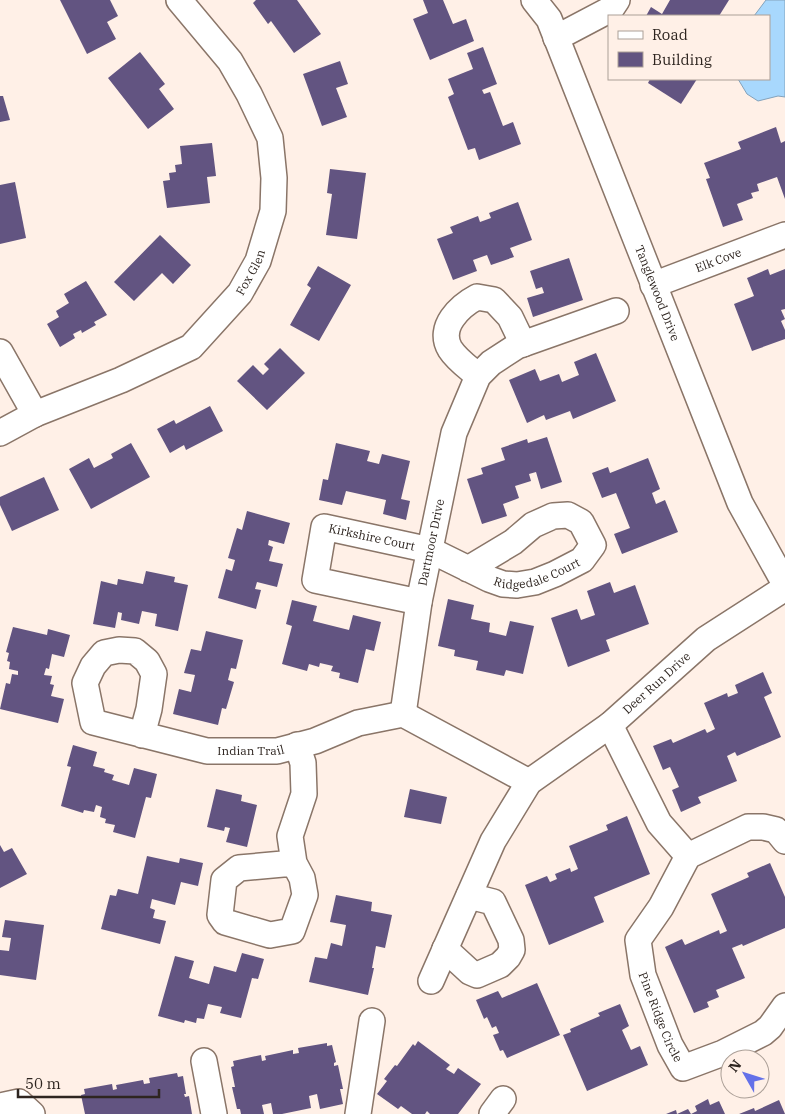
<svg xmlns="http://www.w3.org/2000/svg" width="785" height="1114" font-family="'IBM Plex Serif',serif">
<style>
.water{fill:#a8d8fd;stroke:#83a2bb}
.building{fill:#625481}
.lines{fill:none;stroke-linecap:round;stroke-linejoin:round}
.minor-casing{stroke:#8a7568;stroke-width:28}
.minor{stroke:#fff;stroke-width:25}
.labels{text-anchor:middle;stroke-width:5;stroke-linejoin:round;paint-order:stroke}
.street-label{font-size:12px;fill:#2e2520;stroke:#fff0e7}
</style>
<rect width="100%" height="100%" fill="#fff0e7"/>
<path class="water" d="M766,0H785V97L778,96L758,101L747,94L738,79H769V16H754Z"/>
<g class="building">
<path d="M60,0H110L118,16L107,22L116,39L87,54Z"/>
<path d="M256,0H297L321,34L294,53L271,21L268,24L253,3Z"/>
<path d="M423,0H443L453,24L466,19L474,41L430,60L413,19L428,13Z"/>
<path d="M670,0H729L719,16H646L651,7L662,14Z"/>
<path d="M483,47L497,84L482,90L484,94L490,92L503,126L513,122L521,144L479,160L475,148L468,150L448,97L454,94L448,79L473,69L467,53Z"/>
<path d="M140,52L165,84L159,89L174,109L148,129L108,78Z"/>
<path d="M340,61L348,84L336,88L347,117L322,126L303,74Z"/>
<path d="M650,79H697L681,104L648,83Z"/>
<path d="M0,96H3L10,120L0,122Z"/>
<path d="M776,127L781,143L785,141V199L777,177L757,184L759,191L751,193L753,198L737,204L743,220L723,227L706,179L710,178L704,163L741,149L738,142Z"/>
<path d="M212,143L216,176L207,177L210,203L167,208L163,181L170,180L169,173L176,172L175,165L182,164L180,146Z"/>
<path d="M330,169L366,173L357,239L326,235L332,194L327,193Z"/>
<path d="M15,182L26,238L0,244V185Z"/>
<path d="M518,202L532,240L510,248L514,257L491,265L487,255L473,260L477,271L453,280L437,239L453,233L450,227L478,216L480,222L491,218L489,213Z"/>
<path d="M160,235L191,265L173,284L162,273L134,301L114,282Z"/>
<path d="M569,258L583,300L533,317L527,298L544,293L542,287L536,289L530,271Z"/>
<path d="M318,266L351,285L319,341L290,325L311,288L307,285Z"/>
<path d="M768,269L770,275L785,269V309L781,310L785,319L781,321L785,330V339L752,351L734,304L754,296L747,278Z"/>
<path d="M86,281L107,315L94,322L96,325L82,333L81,330L73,334L75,338L60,347L47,324L59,317L56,311L69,303L64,294Z"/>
<path d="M280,348L305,373L267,410L237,381L253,365L263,375L269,369L264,364Z"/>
<path d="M596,353L616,401L573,419L570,411L546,420L544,415L527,423L509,380L535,369L540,381L559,374L562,382L579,375L574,362Z"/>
<path d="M210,406L223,431L186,450L184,445L170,453L157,429L174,420L176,424Z"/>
<path d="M547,437L562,482L541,489L536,472L529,474L531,481L515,486L519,498L503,504L507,516L482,524L467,479L483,474L481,468L505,460L501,448L527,439L528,443Z"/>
<path d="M131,443L150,477L91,509L69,469L89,458L94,468L113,458L111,454Z"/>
<path d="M336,443L370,451L367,461L379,464L382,454L410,461L401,499L410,501L406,520L383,514L386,500L346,491L342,505L319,500L323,479L328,480Z"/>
<path d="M648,458L660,489L652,493L656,504L665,500L678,532L622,554L614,534L630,528L616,493L602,498L592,473L608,467L610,473Z"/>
<path d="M44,477L59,510L12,531L0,505V497Z"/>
<path d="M247,511L290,523L284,544L269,540L268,545L273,547L269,561L283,564L277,587L257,582L255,589L261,590L256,609L218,598L226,569L232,571L235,560L228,558L237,528L242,530Z"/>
<path d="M146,571L175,577L174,582L188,585L178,631L155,626L157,614L142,611L139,624L121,620L122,613L118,612L115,628L93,624L101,581L117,585L118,579L143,584Z"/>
<path d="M610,582L614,593L635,585L649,624L606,640L610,651L568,667L551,618L577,609L581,620L595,615L587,591Z"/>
<path d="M448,599L474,605L471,619L490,623L489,632L506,636L510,621L534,626L523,674L506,670L504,676L476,670L478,661L454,656L455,650L438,646Z"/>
<path d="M292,600L317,606L313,621L349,630L353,615L381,622L374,651L366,649L358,683L339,678L340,673L331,671L333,666L320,663L319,667L309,664L307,671L282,664L292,626L286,624Z"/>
<path d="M13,627L47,635L48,629L70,635L64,657L52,654L49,669L46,668L44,675L52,676L50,684L54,685L51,696L64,699L58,723L0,709L6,683L10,684L12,674L18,675V671L9,669L10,662L7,661L9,653L6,652Z"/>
<path d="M206,631L243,640L236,669L231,668L228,680L234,682L226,709L222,708L218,725L173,714L179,689L191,692L195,675L184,673L191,649L201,651Z"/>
<path d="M763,672L772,693L764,697L781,737L737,756L735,752L727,756L737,781L698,797L701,803L681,812L672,790L679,787L670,767L663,770L653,746L671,739L673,743L705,729L707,733L715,729L704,703L727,693L728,697L738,693L735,685Z"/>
<path d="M73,745L97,752L93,766L105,769L104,772L114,775L112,780L129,785L134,768L157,774L151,798L146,797L135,838L113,832L115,825L105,823L106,819L100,817L102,807L96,805L94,812L84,810L83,813L61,806L71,767L67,766Z"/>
<path d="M216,789L242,795L241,801L257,805L247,847L226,842L230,828L225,827L224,831L207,827Z"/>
<path d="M410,789L447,797L441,824L404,817Z"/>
<path d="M627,816L650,874L594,897L604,922L549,945L525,885L547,876L550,882L557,879L555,874L570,868L571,872L578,869L569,846L608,830L606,825Z"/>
<path d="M0,845L4,852L12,848L27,874L0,888Z"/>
<path d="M147,856L179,863L180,858L203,863L198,886L181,882L175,905L152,899L150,908L155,910L153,918L166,921L160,944L101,929L110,895L116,896L118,889L138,894Z"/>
<path d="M770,863L785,897V928L743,946L742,944L732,948L745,978L716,990L719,997L707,1002L709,1007L694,1013L665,947L682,939L685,945L719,930L720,934L727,931L711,894L749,877L747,873Z"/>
<path d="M336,895L372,902L371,911L392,915L385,948L376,946L372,968H374L368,995L309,982L315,957L327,959L331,943L342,946L346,925L330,922Z"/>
<path d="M5,920L44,925L36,980L0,975V950L9,951L11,938L2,937Z"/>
<path d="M242,953L264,959L258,979L252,978L241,1018L220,1013L222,1007L208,1004L204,1019L197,1018L196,1023L185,1020L184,1023L158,1016L175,956L194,961L189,978L209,984L214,966L236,972Z"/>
<path d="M537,983L560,1035L507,1058L503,1050L500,1051L493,1035L499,1033L496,1026L492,1028L487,1017L484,1019L476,1000L498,991L502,998Z"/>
<path d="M620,1004L629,1026L622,1030L631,1050L640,1046L648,1065L587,1091L563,1035L571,1032L570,1029L600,1016L598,1013Z"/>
<path d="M418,1041L450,1065L446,1069L454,1074L458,1068L481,1084L458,1114H430L427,1111L425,1114H412L401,1106L398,1109L377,1094L387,1081L384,1079L395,1065L397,1066L413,1044L415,1046Z"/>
<path d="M327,1043V1046L332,1045L336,1062L334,1063V1066L338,1065L343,1089H340L343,1104L320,1109L317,1094L309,1096L311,1108L282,1114H273L271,1103L262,1105L264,1114H241L240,1109H237L232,1087H235L231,1067L234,1066L233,1061L261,1055L262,1061L266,1060L265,1056L293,1050V1054L299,1053L298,1048Z"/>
<path d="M177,1073L178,1077L183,1076L186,1094H184L185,1097L189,1096L192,1114H85L81,1095L85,1094L84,1089L112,1084L113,1090L117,1089L116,1085L143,1080L144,1084L150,1083L149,1078Z"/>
<path d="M708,1099L710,1105L719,1101L725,1114H691L697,1111L695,1106Z"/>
<path d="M779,1100L785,1114H739L754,1108L755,1111Z"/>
<path d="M688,1109L691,1114H666L676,1110L677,1114Z"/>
</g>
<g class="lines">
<g class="minor-casing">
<g id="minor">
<path id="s1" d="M534,0L549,19L740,503L785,584"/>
<path d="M556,38L611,9L617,0"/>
<path id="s2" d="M653,285L785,235"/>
<path d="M0,352L35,414"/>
<path d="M478,376C469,368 457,360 450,349C437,327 460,306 477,297L494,300L510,317L523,344"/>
<path id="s3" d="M0,433L35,414L121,380L191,347L240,293L258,261L273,211L274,178L270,138L249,94L230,61L179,0"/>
<path id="s4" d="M419,602L315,580L324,527L430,550L489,579L503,584L517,585L535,582L555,574L582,560L593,545L581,522L568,515L553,516L533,525L513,542L468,569"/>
<path id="s5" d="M403,714L419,602L454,433L478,376L491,363L517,346L616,311"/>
<path d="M610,725L659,823L688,856"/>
<path id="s6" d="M142,735L149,709L154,674L147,661L135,651L119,650L104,653L93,666L85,683L93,722L207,751H277L315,741L358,723L403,714L529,782"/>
<path id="s7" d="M785,841L776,830L763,827H748L688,856L661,907L638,940L643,975L670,1045L683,1068L723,1053L763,1033L770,1027L785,1006"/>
<path d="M294,863L239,868L224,880L220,915L225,922L270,935L292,931L305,895L302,878L294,863L290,836L304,794L303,763L297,745"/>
<path d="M445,949L470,972L477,975L500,965L508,957L512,950L511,940L493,902L469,896"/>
<path id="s8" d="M431,981L493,841L529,782L610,725L706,639L785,588"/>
<path d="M204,1061L214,1114"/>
<path d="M0,1106L19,1102L32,1114"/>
<path d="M358,1114L372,1021"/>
<path d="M492,1114L503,1099"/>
</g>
</g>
<use href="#minor" class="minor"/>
</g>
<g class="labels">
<g class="street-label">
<text dy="4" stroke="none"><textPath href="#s2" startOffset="70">Elk Cove</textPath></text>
<text dy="4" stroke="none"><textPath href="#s3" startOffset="306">Fox Glen</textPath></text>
<text dy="4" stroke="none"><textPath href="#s1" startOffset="319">Tanglewood Drive</textPath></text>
<text dy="4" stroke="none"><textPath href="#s4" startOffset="209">Kirkshire Court</textPath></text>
<text dy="4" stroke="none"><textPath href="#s5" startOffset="174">Dartmoor Drive</textPath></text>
<text dy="4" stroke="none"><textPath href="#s4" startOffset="385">Ridgedale Court</textPath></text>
<text dy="4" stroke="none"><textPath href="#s8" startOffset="384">Deer Run Drive</textPath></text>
<text dy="4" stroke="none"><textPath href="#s6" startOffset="361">Indian Trail</textPath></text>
<text dy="4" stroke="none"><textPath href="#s7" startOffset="288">Pine Ridge Circle</textPath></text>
</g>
</g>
<rect x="608" y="15" width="162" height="65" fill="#fff0e7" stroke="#ab9f97"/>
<rect x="618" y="31" width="25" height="8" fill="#ffffff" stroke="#ab9f97"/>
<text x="652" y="40" font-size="15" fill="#2e2520">Road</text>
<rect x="618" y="52" width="25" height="15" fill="#625481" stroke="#ab9f97"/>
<text x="652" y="65" font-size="15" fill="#2e2520">Building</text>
<g transform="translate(745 1074) rotate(309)"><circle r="24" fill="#fff0e7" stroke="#ab9f97"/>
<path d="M0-4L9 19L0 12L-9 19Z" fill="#6471e9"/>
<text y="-8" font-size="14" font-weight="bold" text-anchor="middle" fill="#2e2520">N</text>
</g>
<path d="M18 1089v8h141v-8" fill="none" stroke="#2e2520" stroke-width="2.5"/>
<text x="25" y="1089" font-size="15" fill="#2e2520" stroke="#fff0e7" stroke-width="4" paint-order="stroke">50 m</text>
</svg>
